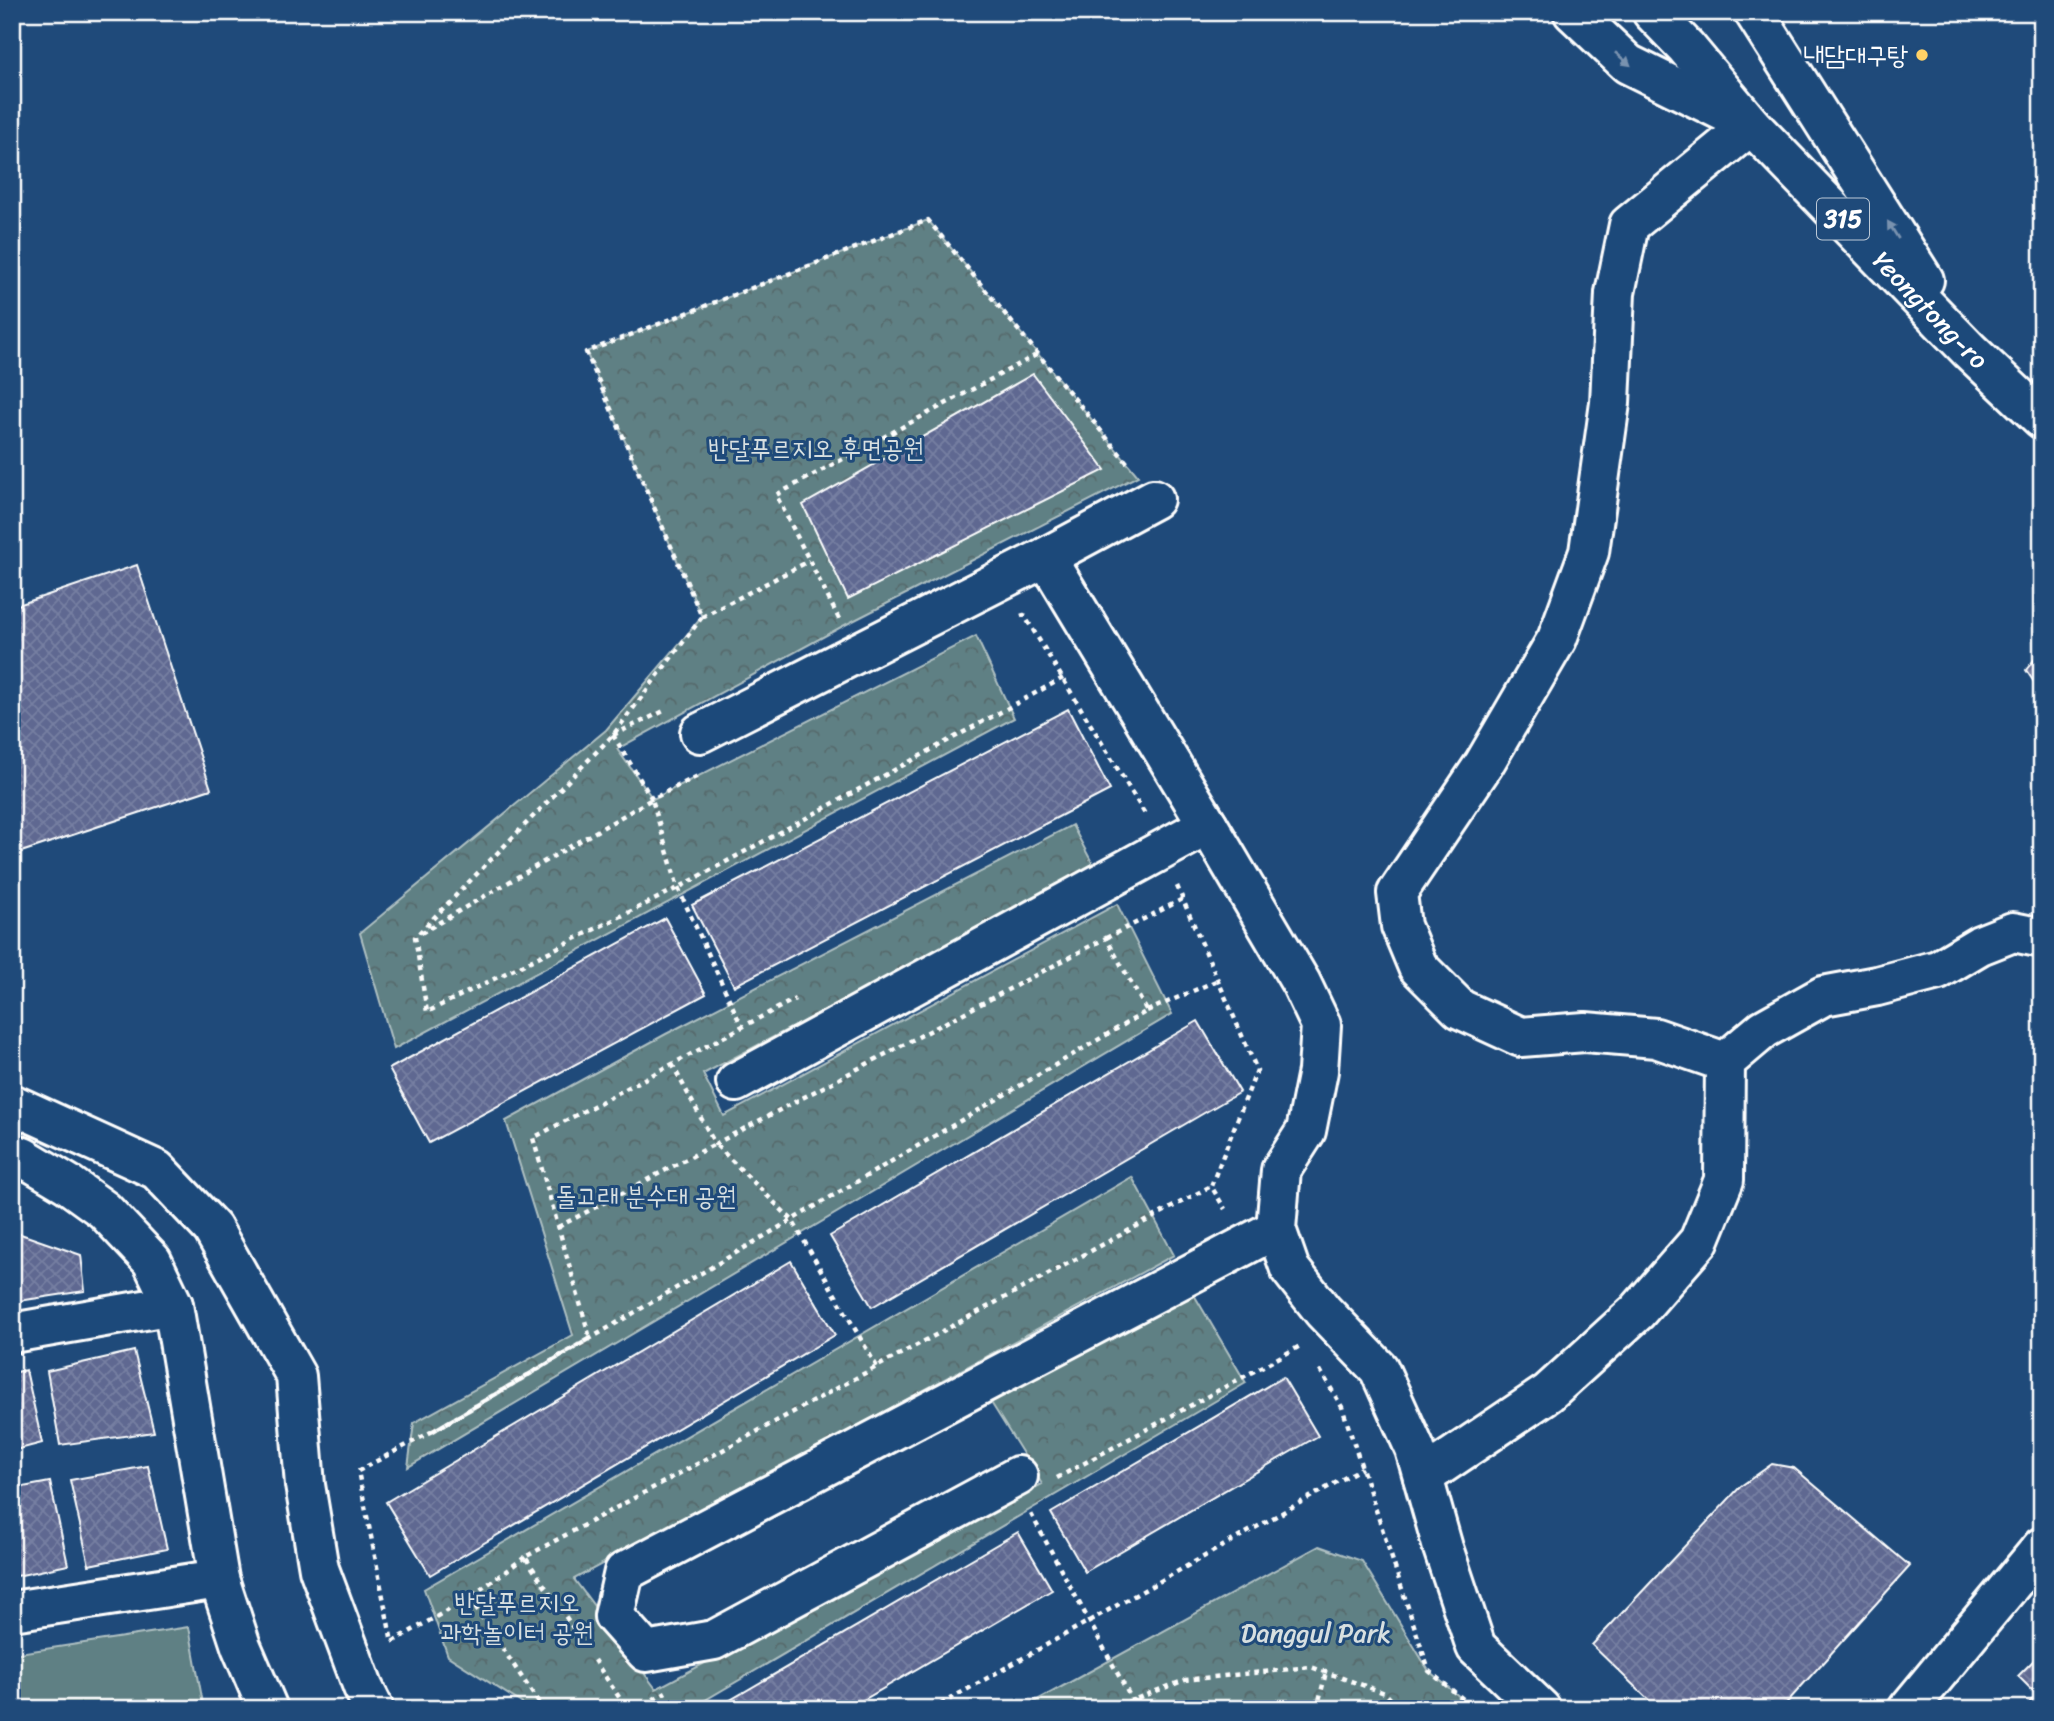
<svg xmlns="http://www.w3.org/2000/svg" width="2054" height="1721" font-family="Sriracha,'Poor Story',sans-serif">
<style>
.grass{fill:#5f8084;stroke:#afc0c2;stroke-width:2}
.park{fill:url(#park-crowns);stroke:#afc0c2;stroke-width:2}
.building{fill:url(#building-cross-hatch);stroke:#fff;stroke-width:2}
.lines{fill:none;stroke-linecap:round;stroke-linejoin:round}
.minor-casing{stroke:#fff;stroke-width:44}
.major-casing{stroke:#fff;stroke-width:44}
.path{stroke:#fff;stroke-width:4.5;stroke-dasharray:5 5;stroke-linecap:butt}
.minor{stroke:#1f4a7a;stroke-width:38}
.major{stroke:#1f4a7a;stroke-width:38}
.oneway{fill:#7992af}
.poi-dot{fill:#ffd166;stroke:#1f4a7a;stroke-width:2.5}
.labels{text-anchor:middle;stroke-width:6;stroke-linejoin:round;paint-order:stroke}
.shield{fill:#1f4a7a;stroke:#bcc9d7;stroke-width:2}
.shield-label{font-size:24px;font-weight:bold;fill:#fff}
.poi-label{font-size:26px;fill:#fff;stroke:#1f4a7a;text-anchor:end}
.street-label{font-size:26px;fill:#fff;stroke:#1f4a7a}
.park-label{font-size:26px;fill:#d7dfe0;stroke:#1f4a7a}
</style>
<defs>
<pattern id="park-crowns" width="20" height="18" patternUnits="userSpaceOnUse" patternTransform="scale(1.75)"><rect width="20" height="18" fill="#5f8084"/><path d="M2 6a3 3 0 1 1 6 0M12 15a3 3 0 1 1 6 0" fill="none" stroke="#56696b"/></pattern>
<pattern id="building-cross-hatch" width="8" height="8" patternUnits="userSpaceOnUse" patternTransform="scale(1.75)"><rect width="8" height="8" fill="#5e6891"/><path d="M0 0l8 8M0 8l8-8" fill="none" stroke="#767fa2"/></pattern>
</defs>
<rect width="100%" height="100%" fill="#1f4a7a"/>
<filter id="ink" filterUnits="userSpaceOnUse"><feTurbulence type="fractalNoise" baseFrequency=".0143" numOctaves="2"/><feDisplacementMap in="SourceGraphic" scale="14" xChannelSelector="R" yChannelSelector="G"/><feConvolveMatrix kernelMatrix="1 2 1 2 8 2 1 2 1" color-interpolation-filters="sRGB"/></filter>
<g filter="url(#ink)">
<path class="grass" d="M189,1627L204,1709H12V1654Z"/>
<g class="park">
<path d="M928,220L1138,476L843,626L617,749L653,799L976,636L1014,718L394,1049L360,933L606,730L702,617L586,352Z"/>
<path d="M1072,825L1095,868L703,1074L724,1116L1117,904L1172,1014L408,1467L414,1423L573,1335L506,1121L666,1034Z"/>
<path d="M1132,1177L1174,1255L574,1579L656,1689L1042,1484L990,1401L1193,1293L1246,1383L690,1709H531L448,1656L424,1589Z"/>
<path d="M1319,1546L1362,1561L1429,1671L1474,1709H1021Z"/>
</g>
<g class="building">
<path d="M1033,374L1105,470L848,599L803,505Z"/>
<path d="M137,565L211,789L12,855V607Z"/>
<path d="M2042,650V694L2026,670Z"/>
<path d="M1068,709L1110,790L734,986L692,905Z"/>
<path d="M665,918L706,994L429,1143L389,1069Z"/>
<path d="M1198,1021L1240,1092L872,1307L830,1236Z"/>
<path d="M12,1231L81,1255L85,1291L12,1302Z"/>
<path d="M791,1261L835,1335L430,1575L386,1502Z"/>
<path d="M134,1351L154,1432L60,1445L47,1371Z"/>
<path d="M26,1370L42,1443L12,1451V1373Z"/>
<path d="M1283,1377L1318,1436L1085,1572L1051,1513Z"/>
<path d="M1772,1464L1794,1468L1910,1566L1781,1709H1658L1592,1645L1741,1486Z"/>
<path d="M148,1466L167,1549L89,1565L70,1480Z"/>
<path d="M50,1482L68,1565L12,1577V1489Z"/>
<path d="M1018,1532L1052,1590L848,1709H715Z"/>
<path d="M2042,1652V1709H2023L2037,1695L2018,1676Z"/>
</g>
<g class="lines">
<g class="minor-casing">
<g id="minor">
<path d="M1751,125L1629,225L1615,293L1610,403L1589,552L1557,639L1484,764L1397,893L1401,926L1418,967L1460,1009L1521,1037L1585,1032L1656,1038L1725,1062L1764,1029L1823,996L1877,986L1938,970L1980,945L2013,932L2042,938"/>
<path d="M1046,557L1208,825L1301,983L1321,1025L1318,1071L1306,1131L1281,1170L1276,1229L1290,1269L1323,1311L1379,1369L1415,1449L1443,1548L1476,1647L1541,1709"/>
<path d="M700,733L1046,557L1154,499"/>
<path d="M736,1082L1208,825"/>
<path d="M12,1104L157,1170L212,1228L296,1376L305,1485L319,1569L363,1687L374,1709"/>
<path d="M12,1153L23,1157L68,1184L104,1210L152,1261L173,1305L219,1579L241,1646L268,1709"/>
<path d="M12,1333L173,1305"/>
<path d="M1018,1476L714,1640L646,1652L614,1616L624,1572L1276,1229"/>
<path d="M1423,1477L1548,1393L1637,1312L1699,1241L1724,1180L1725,1062"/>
<path d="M12,1611L219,1579"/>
<path d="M1908,1709L2042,1547"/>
</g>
</g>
<g class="major-casing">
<g id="major">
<path d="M1573,12L1628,64L1737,118"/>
<path id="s1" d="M1652,12L1686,47L1751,125L1969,350L2042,419"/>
<path d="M1754,12L1924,280"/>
</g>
</g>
<g class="path">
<path d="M1021,616L1024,615L1145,814"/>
<path d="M702,617L809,561"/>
<path d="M839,619L776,495L1038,354"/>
<path d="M1063,678L678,888L427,1012L415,937L613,735L702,617L586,352L928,220L1129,465"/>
<path d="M613,735L666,710"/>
<path d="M613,735L652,799L700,775"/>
<path d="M1177,886L1257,1070L1211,1186L1225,1209"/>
<path d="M421,933L652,799L678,888L742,1027"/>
<path d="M1106,938L1183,899"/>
<path d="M1147,1011L1218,980"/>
<path d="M672,1064L715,1144L1106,938L1147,1011L433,1431L590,1338L533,1138L795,999"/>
<path d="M558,1227L715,1144L792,1220L877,1367"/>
<path d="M1320,1370L1342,1407L1429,1671L1475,1709"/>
<path d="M433,1431L358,1471L392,1642L469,1598"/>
<path d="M1057,1478L1302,1345"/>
<path d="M1031,1514L1132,1700L1144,1709"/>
<path d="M525,1557L469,1598L543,1709"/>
<path d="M574,1629L525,1557L1211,1186"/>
<path d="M594,1660L627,1709"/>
<path d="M636,1709L666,1692"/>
<path d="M932,1709L1362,1468"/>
<path d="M1109,1709L1185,1680L1311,1667L1385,1693L1400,1709"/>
<path d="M1317,1709L1326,1672"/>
</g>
<use href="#minor" class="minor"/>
<use href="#major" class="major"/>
</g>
<defs><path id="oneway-solid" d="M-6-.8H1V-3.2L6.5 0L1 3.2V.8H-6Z" transform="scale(1.75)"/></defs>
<g class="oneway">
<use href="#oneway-solid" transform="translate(1623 59) rotate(40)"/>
<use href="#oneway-solid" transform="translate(1893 230) rotate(-122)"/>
</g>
</g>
<circle class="poi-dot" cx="1922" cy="55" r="7"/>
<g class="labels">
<rect class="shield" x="1817" y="198.5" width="52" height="41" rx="5"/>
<g class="shield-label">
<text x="1843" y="227">315</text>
</g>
<g class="poi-label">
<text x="1908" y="64">내담대구탕</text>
</g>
<g class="street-label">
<text dy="9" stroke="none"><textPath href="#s1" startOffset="408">Yeongtong-ro</textPath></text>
</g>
<g class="park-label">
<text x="816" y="457">반달푸르지오 후면공원</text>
<text x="646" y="1205">돌고래 분수대 공원</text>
<text x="517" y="1611">반달푸르지오<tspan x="517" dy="30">과학놀이터 공원</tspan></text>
<text x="1316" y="1642">Danggul Park</text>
</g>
</g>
<rect width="2054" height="1721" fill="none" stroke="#1f4a7a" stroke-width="42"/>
<rect x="21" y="21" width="2012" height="1679" fill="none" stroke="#fff" stroke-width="2.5" filter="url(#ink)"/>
</svg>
